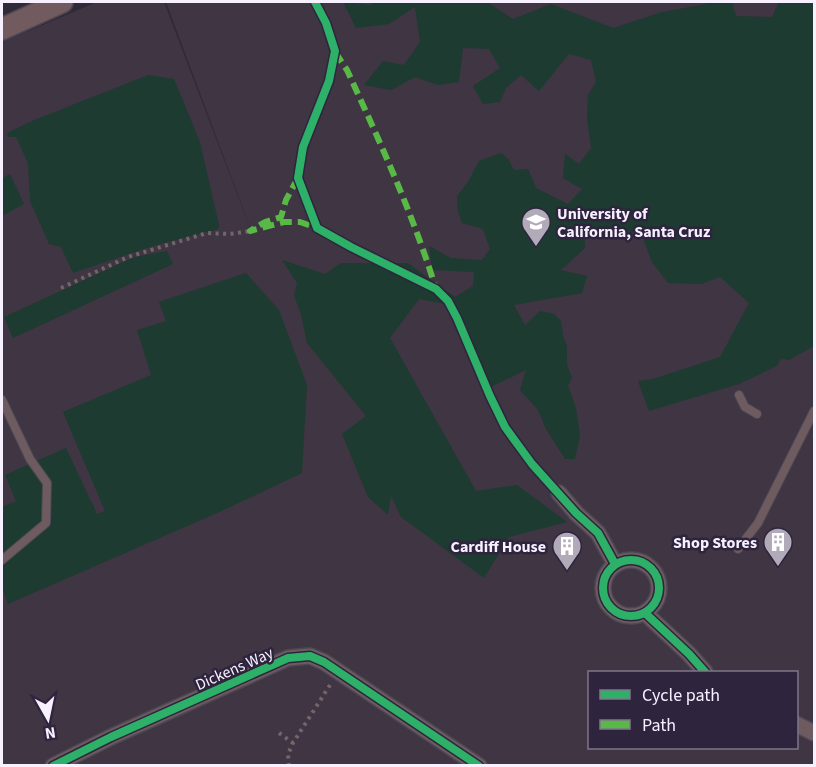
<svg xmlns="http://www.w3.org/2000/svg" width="816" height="767" font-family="'Source Sans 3',sans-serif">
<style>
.education{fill:#3f3543;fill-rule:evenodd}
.green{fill:#1d3b30}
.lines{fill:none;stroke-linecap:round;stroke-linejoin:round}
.lane-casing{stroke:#4c4753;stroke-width:10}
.street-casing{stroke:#4c4753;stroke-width:18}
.secondary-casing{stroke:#4c4753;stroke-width:24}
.path{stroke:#73666b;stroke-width:4;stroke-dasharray:3 4.5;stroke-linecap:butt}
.lane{stroke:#6d5b5f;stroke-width:8}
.street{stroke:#6d5b5f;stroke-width:15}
.secondary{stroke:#725b5f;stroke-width:21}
.quiet{stroke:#58b947;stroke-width:6;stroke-dasharray:12 6;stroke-linecap:butt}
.cycleway-casing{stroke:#2f243e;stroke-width:11}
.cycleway{stroke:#2db169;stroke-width:8}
.labels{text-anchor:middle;stroke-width:5;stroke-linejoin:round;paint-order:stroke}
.poi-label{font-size:16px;font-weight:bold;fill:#f6f0ff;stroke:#2f243e;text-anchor:end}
.street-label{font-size:16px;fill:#f6f0ff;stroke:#2f243e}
</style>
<rect width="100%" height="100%" fill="#302a38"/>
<path class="education" d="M97,2H164L263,262L166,2H814V765H2V42ZM590,672H796V748H590Z"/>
<g class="green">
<path d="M343,2L371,5L375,2H487L513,19L551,4L613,28L662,12L701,5L711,2H732L736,16L772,17L779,2H814V346L789,360L782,359L779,361L777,366L739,384L649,411L638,381L653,379L720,357L749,303L720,277L701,284L668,283L652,262L639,228L622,239L603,228L584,231L585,248L561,270L587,276L582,293L514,305L525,325L540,311L554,314L561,321L563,336L567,347V365L572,378L568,386L576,408L580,436L575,459H565L546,429L538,410L520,390L526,370L491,387L465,330L457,306L419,299L390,338L476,491L517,485L567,522L509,537L484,578L401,517L391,496L388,515L368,497L342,434L366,416L307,343L301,315L294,295L297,283L282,260L325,274L341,263H408L455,297L473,286L474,272L432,270L429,246L451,258L482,260L490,249L483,229L462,223L458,211L457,196L468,182L479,161L501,153L508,159L514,170L528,169L536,188L568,204L582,189L563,178L565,154L579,164L591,148L587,117L588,95L596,82L591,60L569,54L539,91L521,75L506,88L500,102L483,104L473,86L500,68L489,49L463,48L459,82L438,85L415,77L391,90L364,85L383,61L404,65L420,42L415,7L389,24L356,28Z"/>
<path d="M148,75L174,79L200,142L219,225L218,229L153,246L73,273L61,247L49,244L30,201L28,163L16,137H8L7,133L32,121Z"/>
<path d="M10,174L24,204L2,216V178Z"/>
<path d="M167,251L173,264L13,338L4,317L134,257Z"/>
<path d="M246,273L279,310L307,385L302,473L224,510L8,604L2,587V507L16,501L5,475L66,448L97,514L105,511L63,412L151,375L137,330L166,321L159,302Z"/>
</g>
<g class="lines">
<g class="lane-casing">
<g id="lane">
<path d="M315,2L326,23L335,51L329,81L303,147L298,178L317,228L351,247L436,289L448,301L457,318L490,396L505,427L532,464L559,493"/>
<path d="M739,395L745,407L757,414"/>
<path d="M2,400L30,459L47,483L46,523L2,560"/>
<path d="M738,549L758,523L814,411"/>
</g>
</g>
<g class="street-casing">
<g id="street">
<path d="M559,493L576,513L598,533L615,564"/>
<circle cx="631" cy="588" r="28"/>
<path d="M645,613L689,654L705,672"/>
<path d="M796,724L814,733"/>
<path d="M53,766L111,737L288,658L310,656L324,662L479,766"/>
</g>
</g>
<g class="secondary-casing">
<path id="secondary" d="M2,29L62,2"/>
</g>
<g class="path">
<path d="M61,288L128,257L207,233L229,234L252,231"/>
<path d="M279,733L293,743"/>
<path d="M289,766L288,754L293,743L330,685"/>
</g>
<use href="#lane" class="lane"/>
<use href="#street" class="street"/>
<use href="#secondary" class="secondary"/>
<g class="quiet">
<path d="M335,52L347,70C380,142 413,214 436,289"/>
<path d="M298,178L286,200L281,217L265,222L250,231L284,222H300L317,228"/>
</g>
<g class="cycleway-casing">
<g id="cycleway">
<path d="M315,2L326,23L335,51L329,81L303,147L298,178L317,228L351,247L436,289L448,301L457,318L490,396L505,427L532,464L576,513L598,533L615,564"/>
<circle cx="631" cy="588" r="28"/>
<path d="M645,613L689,654L705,672"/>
<path d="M53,766L111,737L288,658L310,656L324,662L479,766"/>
</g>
</g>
<use href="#cycleway" class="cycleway"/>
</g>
<defs>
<g id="university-pin" transform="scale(1.5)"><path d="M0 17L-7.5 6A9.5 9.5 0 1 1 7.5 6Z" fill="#b1abb9" stroke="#2f243e"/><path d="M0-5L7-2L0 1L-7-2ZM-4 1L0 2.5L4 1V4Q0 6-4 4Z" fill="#fff"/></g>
<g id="building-pin" transform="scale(1.5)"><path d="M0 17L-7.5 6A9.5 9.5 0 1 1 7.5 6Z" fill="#b1abb9" stroke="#2f243e"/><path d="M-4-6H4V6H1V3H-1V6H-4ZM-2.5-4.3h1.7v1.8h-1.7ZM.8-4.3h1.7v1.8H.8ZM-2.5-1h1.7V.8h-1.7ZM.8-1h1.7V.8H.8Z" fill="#fff"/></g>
</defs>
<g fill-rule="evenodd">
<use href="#university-pin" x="536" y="222"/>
<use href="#building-pin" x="778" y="542"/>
<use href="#building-pin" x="567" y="546"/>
</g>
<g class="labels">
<g class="poi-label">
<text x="557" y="219" text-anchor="start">University of<tspan x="557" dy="18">California, Santa Cruz</tspan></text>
<text x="757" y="548">Shop Stores</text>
<text x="546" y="552">Cardiff House</text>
</g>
<g class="street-label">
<text transform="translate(234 668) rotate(-24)" y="6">Dickens Way</text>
</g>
</g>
<rect width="816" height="767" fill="none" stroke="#f6f0ff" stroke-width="6"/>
<rect x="588" y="671" width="210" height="78" fill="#2f243e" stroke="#7f768b" stroke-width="1.5"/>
<rect x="600" y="690" width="30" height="9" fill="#2db169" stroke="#7f768b" stroke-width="1.5"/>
<text x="642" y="701" font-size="18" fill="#f6f0ff">Cycle path</text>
<rect x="600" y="720" width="30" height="9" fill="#58b947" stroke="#7f768b" stroke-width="1.5"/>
<text x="642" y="731" font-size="18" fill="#f6f0ff">Path</text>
<g transform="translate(48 719) rotate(171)" stroke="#2f243e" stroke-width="4.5" paint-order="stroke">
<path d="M0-4.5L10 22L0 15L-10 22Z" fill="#f6f0ff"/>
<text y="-9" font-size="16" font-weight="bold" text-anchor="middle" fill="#f6f0ff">N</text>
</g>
</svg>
